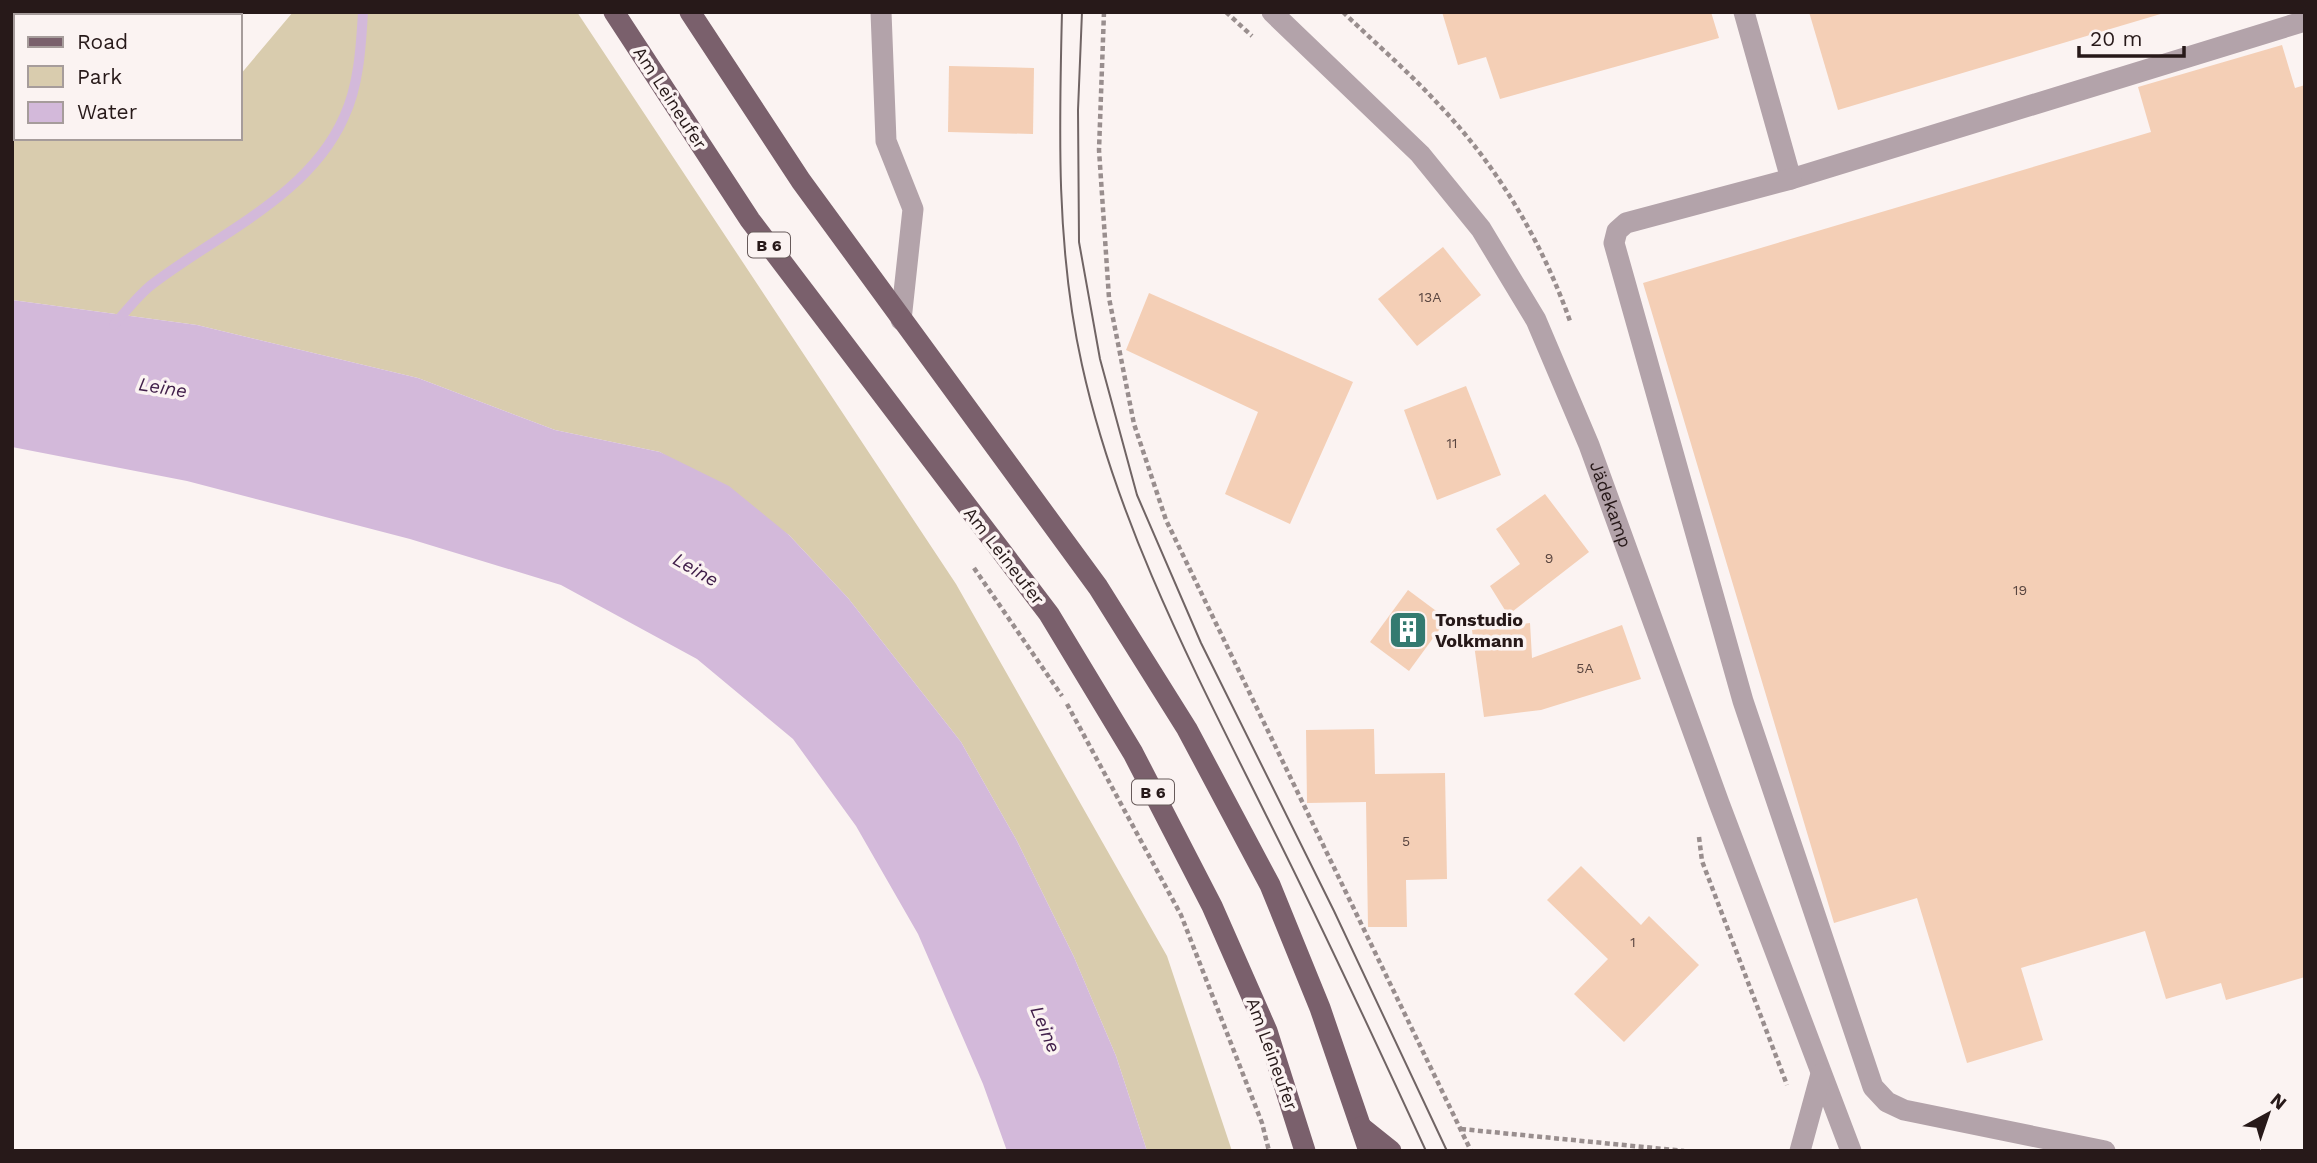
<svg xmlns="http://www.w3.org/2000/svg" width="2317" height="1163" font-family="'Work Sans',sans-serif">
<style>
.green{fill:#d9ccae}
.water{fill:#d3b9da}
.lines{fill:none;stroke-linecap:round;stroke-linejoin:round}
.stream{stroke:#d3b9da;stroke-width:10}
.building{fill:#f4cfb6}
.path{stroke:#998e8e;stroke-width:4.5;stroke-dasharray:5 3.5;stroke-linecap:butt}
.minor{stroke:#b3a3aa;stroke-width:21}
.major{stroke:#7a606c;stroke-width:21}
.tram{stroke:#706464;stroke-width:2}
.labels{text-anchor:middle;stroke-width:7;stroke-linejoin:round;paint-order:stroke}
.number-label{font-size:14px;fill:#5a4640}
.shield{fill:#fbf3f2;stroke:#675a5a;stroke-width:2}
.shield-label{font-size:16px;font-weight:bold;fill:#271919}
.street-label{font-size:18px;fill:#271919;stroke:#fbf3f2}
.poi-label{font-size:18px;font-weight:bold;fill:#271919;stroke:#fbf3f2;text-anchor:start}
.water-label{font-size:19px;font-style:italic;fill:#42204b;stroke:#fbf3f2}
</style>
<rect width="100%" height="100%" fill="#fbf3f2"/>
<path class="green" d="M293,12H577L956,584L1167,956L1232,1151H1147L1116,1056L1074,957L1017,841L961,742L848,598L789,535L660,452L555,430L418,378L197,325L12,300V103L16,104V138H240V75Z"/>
<path class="water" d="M12,300L197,325L418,378L555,430L660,452L729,486L789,535L848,598L961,742L1017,841L1074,957L1116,1056L1147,1151H1007L983,1084L918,934L856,826L793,739L697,659L561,585L410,539L187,481L12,447Z"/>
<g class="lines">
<path class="stream" d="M114,325C125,312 137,297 150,286C215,235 309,197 344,117C359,85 361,46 363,12"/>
</g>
<g class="building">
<path d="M1442,12H1711L1719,38L1500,99L1486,57L1458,65Z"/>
<path d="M1809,12H2164V13L1838,110Z"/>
<path d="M2282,45L2295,88L2305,85V977L2226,1000L2221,983L2166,999L2145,931L2021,968L2043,1040L1967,1063L1917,898L1834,923L1643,283L2151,132L2138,87Z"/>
<path d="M949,66L1034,68L1033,134L948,132Z"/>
<path d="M1443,247L1481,295L1417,346L1378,299Z"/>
<path d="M1149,293L1353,382L1290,524L1225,494L1258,412L1126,350Z"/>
<path d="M1466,386L1501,475L1437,500L1404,410Z"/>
<path d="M1545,494L1589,552L1508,615L1490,586L1520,564L1496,529Z"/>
<path d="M1408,590L1447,619L1409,671L1370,642Z"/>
<path d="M1530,623L1532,658L1622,625L1641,679L1541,710L1484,717L1472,630Z"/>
<path d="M1374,729L1375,774L1445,773L1447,879L1406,880L1407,927H1368L1366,802L1307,803L1306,730Z"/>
<path d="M1581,866L1641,925L1649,916L1699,965L1624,1042L1574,994L1608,959L1547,900Z"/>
</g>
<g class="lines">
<g class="path">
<path d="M1104,12L1099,150L1109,298L1134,424L1166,520L1471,1151"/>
<path d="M1226,12L1252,36"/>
<path d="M1343,12C1375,43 1410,73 1440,106C1498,167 1542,242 1570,321"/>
<path d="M974,568L1062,696"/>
<path d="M1067,704L1181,915L1262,1123L1269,1151"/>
<path d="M1699,837L1702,861L1787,1085"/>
<path d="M1461,1129L1684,1151"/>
</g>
<g class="minor">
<path d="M881,12L886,141L913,209L901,320"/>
<path id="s1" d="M1272,12L1420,154L1481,229L1536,320L1589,445L1719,803L1851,1151"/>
<path d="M1744,12L1791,179L2305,21"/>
<path d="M1791,179L1626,223L1617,231L1614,243L1743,701L1873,1087L1887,1102L1904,1110L2105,1151"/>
<path d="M1800,1151L1821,1074"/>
</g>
<g class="major">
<path d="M614,12L750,220L1049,614L1133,753L1212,906L1267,1031L1305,1151"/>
<path d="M690,12L801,181L1098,587L1187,729L1270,885L1320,1008L1369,1151"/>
<path d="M1361,1127L1391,1151"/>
</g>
<g class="tram">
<path d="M1062,12C1059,130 1056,249 1082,365C1117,524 1194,670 1266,815C1322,926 1374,1038 1426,1151"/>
<path d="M1082,12L1078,110L1079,242L1100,359L1137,495L1201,643L1334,911L1447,1151"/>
</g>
</g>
<defs>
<g id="building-square" transform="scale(2.0125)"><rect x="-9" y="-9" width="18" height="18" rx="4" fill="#347a70" stroke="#fbf3f2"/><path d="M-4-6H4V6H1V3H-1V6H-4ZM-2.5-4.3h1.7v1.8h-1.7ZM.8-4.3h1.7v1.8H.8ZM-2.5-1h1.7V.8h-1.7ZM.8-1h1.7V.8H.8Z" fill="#fff"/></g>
</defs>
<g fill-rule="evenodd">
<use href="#building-square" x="1408" y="630"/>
</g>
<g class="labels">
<g class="number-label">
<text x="1430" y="302">13A</text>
<text x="1452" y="448">11</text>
<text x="1549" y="563">9</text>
<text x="2020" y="595">19</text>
<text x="1585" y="673">5A</text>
<text x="1406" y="846">5</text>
<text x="1633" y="947">1</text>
</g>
<g class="shield">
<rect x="748" y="232.5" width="42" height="25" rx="5"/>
<rect x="1132" y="779.5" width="42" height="25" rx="5"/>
</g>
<g class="shield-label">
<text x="769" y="251">B 6</text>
<text x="1153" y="798">B 6</text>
</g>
<g class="street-label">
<text transform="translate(670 98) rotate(57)" y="6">Am Leineufer</text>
<text dy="6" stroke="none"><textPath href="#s1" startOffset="607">Jädekamp</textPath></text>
<text transform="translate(1004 556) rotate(52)" y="6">Am Leineufer</text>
<text transform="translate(1272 1054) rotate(70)" y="6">Am Leineufer</text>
</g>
<g class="poi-label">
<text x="1435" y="626">Tonstudio<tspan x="1435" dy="21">Volkmann</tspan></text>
</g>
<g class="water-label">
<text transform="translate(163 387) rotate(9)" y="7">Leine</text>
<text transform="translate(696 569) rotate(30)" y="7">Leine</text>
<text transform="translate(1046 1029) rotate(67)" y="7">Leine</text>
</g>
</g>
<rect width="2317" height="1163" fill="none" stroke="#271919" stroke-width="28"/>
<rect x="14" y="14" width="228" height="126" fill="#fbf3f2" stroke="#a69c9b" stroke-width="2"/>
<rect x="28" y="37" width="35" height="10" fill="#7a606c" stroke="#a69c9b" stroke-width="2"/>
<text x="77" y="49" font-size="21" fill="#271919">Road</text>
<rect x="28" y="66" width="35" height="21" fill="#d9ccae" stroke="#a69c9b" stroke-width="2"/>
<text x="77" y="84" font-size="21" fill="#271919">Park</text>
<rect x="28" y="102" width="35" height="21" fill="#d3b9da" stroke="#a69c9b" stroke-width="2"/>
<text x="77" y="119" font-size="21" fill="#271919">Water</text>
<g transform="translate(2268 1114) rotate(40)" stroke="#fbf3f2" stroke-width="5" paint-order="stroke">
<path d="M0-5L12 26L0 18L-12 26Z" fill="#271919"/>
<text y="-10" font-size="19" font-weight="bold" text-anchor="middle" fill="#271919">N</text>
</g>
<path d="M2079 46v10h105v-10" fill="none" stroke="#271919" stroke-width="3.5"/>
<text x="2090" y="46" font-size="21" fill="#271919" stroke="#fbf3f2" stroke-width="5" paint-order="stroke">20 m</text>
</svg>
